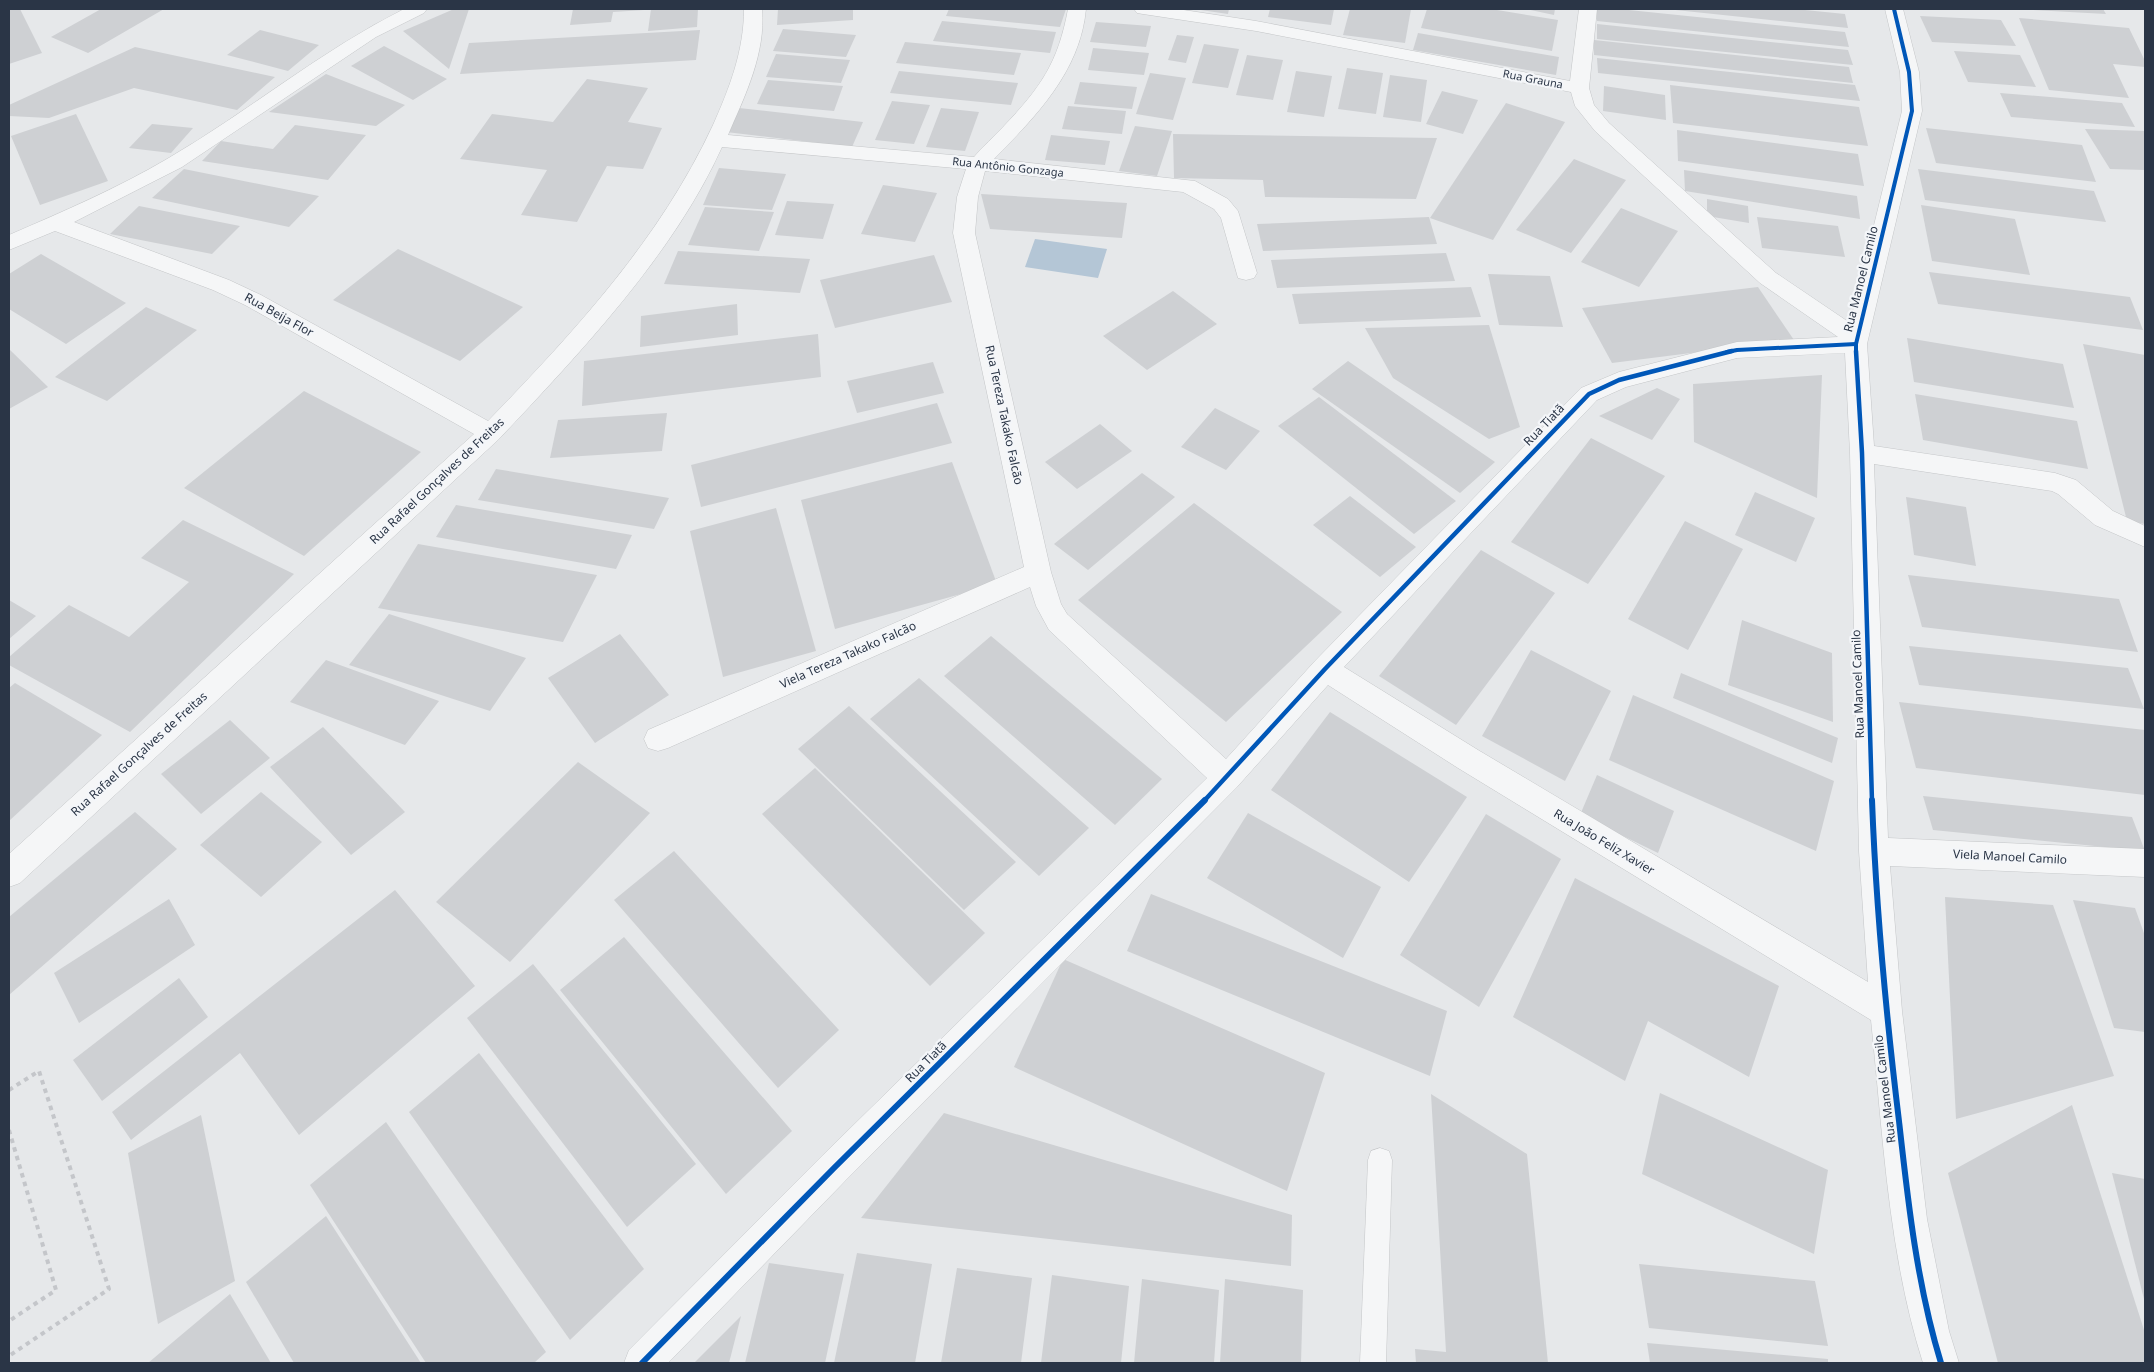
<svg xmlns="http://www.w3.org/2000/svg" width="2154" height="1372" font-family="'Noto Sans',sans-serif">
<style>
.water{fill:#b4c6d6}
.building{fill:#ced0d3}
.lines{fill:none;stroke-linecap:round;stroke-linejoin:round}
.service-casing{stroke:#c4c6c8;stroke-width:1}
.minor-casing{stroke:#c4c6c8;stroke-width:1}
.path{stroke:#c4c6ca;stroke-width:4;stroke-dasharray:4.5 4.5;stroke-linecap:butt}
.service{fill:#f5f6f7;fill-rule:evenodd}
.minor{fill:#f5f6f7;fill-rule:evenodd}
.cycleway-far2-casing{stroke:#f4f6f9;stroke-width:6}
.cycleway-far1-casing{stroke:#f4f6f9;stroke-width:8}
.cycleway-casing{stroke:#f4f6f9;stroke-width:9}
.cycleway-far2{stroke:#0057b8;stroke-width:4}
.cycleway-far1{stroke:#0057b8;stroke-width:4.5}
.cycleway{stroke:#0057b8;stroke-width:6}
.labels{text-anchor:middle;stroke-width:4.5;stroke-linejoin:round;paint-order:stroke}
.far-street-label{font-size:11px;fill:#2a3546;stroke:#f4f6f9}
.street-label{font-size:12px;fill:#2a3546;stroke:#f4f6f9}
</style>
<rect width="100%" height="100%" fill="#e6e8ea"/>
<path class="water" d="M1035,239L1107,249L1098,278L1025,267Z"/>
<g class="building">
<path d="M9,9H20L42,53L9,64Z"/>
<path d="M101,9H164L88,53L51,37Z"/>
<path d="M454,9H469L449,69L403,31Z"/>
<path d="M573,9H644V10L613,12L611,22L570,25Z"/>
<path d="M651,9H698L697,27L648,31Z"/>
<path d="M778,9H853V20L777,25Z"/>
<path d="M949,9H1066L1060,27L946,16Z"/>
<path d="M1194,9H1229L1228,14Z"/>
<path d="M1270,9H1334L1331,25L1268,17Z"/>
<path d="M1350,9H1411L1405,43L1343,35Z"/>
<path d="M1427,9H1491L1558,20L1552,51L1421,28Z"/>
<path d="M1526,9H1555L1554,15Z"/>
<path d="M1596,9H1619L1845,32L1849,47L1597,21Z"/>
<path d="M1666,9H1795L1845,14L1848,28Z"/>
<path d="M2033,9H2103L2106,14L2033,10Z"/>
<path d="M1920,16L2001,20L2016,46L1932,42Z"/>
<path d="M2019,18L2129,28L2145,61V67L2113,64L2129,98L2049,90Z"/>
<path d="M942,21L1056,32L1050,53L933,41Z"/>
<path d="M1096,22L1151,26L1146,47L1090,42Z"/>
<path d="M1597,24L1848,50L1853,65L1597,39Z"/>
<path d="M783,29L856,35L846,57L773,51Z"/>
<path d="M260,30L319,45L288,71L227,55Z"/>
<path d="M700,30L696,60L460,74L469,43Z"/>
<path d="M1418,33L1559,57L1556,75L1413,50Z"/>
<path d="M1177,35L1194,37L1186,63L1168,60Z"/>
<path d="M1594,40L1849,67L1853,83L1594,55Z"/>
<path d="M905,42L1021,53L1014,75L896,63Z"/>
<path d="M1204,44L1239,49L1228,88L1192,83Z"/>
<path d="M384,46L447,79L413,100L351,66Z"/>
<path d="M135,47L275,77L237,110L134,88L49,118L9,116V105Z"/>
<path d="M1093,48L1149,53L1144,75L1088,70Z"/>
<path d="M1954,51L2020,55L2036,87L1968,82Z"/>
<path d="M776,54L850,60L841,83L766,77Z"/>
<path d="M1247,55L1283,60L1273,100L1236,95Z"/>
<path d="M1597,58L1855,85L1860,101L1598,73Z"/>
<path d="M1347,68L1383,73L1376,114L1338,109Z"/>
<path d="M899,71L1018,83L1011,105L890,93Z"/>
<path d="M1296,71L1332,76L1324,117L1287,112Z"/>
<path d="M1150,73L1186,78L1173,120L1136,114Z"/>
<path d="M326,74L405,105L376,126L269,112Z"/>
<path d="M1390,75L1427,80L1421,122L1383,117Z"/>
<path d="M587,79L648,88L628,122L662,128L643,169L607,166L577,222L521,215L547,170L460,159L492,114L553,122Z"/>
<path d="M768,80L843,86L834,111L757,104Z"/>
<path d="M1080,82L1137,87L1132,109L1074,104Z"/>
<path d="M1670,85L1859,107L1868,146L1673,123Z"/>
<path d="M1604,86L1665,95L1666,120L1603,111Z"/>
<path d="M1442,91L1478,100L1463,134L1426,124Z"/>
<path d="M2000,93L2122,103L2135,127L2011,117Z"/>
<path d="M892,101L930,105L914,144L875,140Z"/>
<path d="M1506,103L1565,122L1493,240L1430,218Z"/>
<path d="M1068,106L1126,111L1122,134L1062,129Z"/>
<path d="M739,108L863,122L852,147L726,132Z"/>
<path d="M941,108L979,112L965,151L926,147Z"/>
<path d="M76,114L108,181L40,205L11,136Z"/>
<path d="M152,124L193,128L171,153L129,148Z"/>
<path d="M295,125L366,135L328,180L202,161L221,141L273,149Z"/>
<path d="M1135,126L1172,131L1157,176L1119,171Z"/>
<path d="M1926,128L2082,145L2096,182L1936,163Z"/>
<path d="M2085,129L2145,131V170L2110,169Z"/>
<path d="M1677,130L1858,154L1864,186L1678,161Z"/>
<path d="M1173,134L1437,138L1416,199L1265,197L1263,180L1174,178Z"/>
<path d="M1051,135L1110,141L1105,165L1045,160Z"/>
<path d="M1574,159L1626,180L1571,253L1516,230Z"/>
<path d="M719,168L786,174L772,210L703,205Z"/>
<path d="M184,169L319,196L289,227L152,198Z"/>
<path d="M1918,169L2094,191L2106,222L1925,200Z"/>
<path d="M1684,170L1857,196L1860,219L1685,191Z"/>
<path d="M883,185L937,193L915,242L861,234Z"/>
<path d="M981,194L1127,203L1122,238L990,229Z"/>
<path d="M1707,199L1748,206L1749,223L1707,216Z"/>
<path d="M787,201L834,204L823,239L775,235Z"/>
<path d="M1921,205L2015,219L2030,275L1932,261Z"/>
<path d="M139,206L240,226L212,254L110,234Z"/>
<path d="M705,207L774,212L759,251L688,245Z"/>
<path d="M1621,208L1678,231L1639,287L1581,262Z"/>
<path d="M1429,217L1437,244L1263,251L1257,224Z"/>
<path d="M1757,217L1838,226L1845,257L1762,248Z"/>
<path d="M398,249L523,307L460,361L333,300Z"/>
<path d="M678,251L810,259L800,293L664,284Z"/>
<path d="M1446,253L1455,281L1277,288L1271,260Z"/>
<path d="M41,254L126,303L66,344L9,309V274Z"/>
<path d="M934,255L952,302L835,328L820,280Z"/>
<path d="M1929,272L2130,297L2143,330L1938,304Z"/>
<path d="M1488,274L1550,276L1563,327L1499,325Z"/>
<path d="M1471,287L1481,317L1299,324L1292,294Z"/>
<path d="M1758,287L1794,340L1612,363L1582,308Z"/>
<path d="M1173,291L1217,324L1147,370L1103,336Z"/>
<path d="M737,304L738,335L640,347L641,316Z"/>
<path d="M146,307L197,330L107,401L55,377Z"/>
<path d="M1489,325L1520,427L1489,439L1393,378L1365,328Z"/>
<path d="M818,334L821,377L582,406L584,361Z"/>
<path d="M1907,338L2063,364L2074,408L1914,382Z"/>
<path d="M2083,344L2145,355V524L2127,521Z"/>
<path d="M9,349L48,387L9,409Z"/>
<path d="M1348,361L1495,462L1460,493L1312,389Z"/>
<path d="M933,362L944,393L857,413L847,381Z"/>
<path d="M1822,375L1817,498L1694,442L1693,384Z"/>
<path d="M1657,388L1680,399L1652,440L1599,416Z"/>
<path d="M304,391L421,452L304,556L184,488Z"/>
<path d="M1915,394L2077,421L2088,469L1923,440Z"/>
<path d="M1319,397L1456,501L1414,534L1278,426Z"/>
<path d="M937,403L952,443L701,507L691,465Z"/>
<path d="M1215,408L1260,431L1226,470L1181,447Z"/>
<path d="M667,413L662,451L550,458L558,420Z"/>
<path d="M1100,424L1132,451L1077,489L1045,462Z"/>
<path d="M1591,438L1665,476L1588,584L1511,542Z"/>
<path d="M952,462L997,584L835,629L801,500Z"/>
<path d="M496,469L669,498L654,529L478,500Z"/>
<path d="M1142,473L1175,497L1088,570L1054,544Z"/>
<path d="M1755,492L1815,518L1796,562L1735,535Z"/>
<path d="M1350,496L1416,547L1380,577L1313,525Z"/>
<path d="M1906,497L1966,507L1976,566L1914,555Z"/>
<path d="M1194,503L1342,612L1226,722L1078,600Z"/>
<path d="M456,505L632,535L616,569L436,537Z"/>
<path d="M776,508L816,651L723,677L690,531Z"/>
<path d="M183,520L294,574L130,732L9,665V657L69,605L129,637L189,582L141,558Z"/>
<path d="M1685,521L1743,549L1688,650L1628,619Z"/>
<path d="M418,544L597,575L563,642L378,608Z"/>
<path d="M1481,550L1555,593L1456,725L1379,676Z"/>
<path d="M1908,575L2119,599L2138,652L1922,627Z"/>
<path d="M9,600L36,616L9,639Z"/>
<path d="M389,614L526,658L490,711L349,665Z"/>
<path d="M1742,620L1832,653L1833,722L1728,685Z"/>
<path d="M620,634L669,695L595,743L548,678Z"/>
<path d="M991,636L1162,779L1115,825L944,676Z"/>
<path d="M1909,646L2128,668L2144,709L1919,685Z"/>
<path d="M1531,650L1611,691L1565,781L1482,736Z"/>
<path d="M326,660L439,701L405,745L290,702Z"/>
<path d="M1681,673L1838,738L1832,763L1673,698Z"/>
<path d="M919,678L1089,828L1039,876L870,719Z"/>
<path d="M15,683L102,735L9,821V688Z"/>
<path d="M1633,695L1834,781L1816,851L1609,760Z"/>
<path d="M1899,702L2145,730V795L1916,768Z"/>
<path d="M849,706L1016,862L964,910L798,749Z"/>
<path d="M1330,712L1467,797L1409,882L1271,790Z"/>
<path d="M230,720L270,758L201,814L161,774Z"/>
<path d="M323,727L405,812L351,855L270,767Z"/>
<path d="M578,762L650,813L510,962L436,902Z"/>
<path d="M815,768L985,933L930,986L762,814Z"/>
<path d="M1597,775L1674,811L1658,853L1580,815Z"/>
<path d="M261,792L322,842L261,897L200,845Z"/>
<path d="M1923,796L2132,817L2145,851L1933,830Z"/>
<path d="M135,812L177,849L9,995V917Z"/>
<path d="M1248,813L1381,887L1343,958L1207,878Z"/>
<path d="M1486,814L1561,859L1479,1007L1400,955Z"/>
<path d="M674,851L839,1030L778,1088L614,900Z"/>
<path d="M1575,878L1779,986L1749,1077L1648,1021L1625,1081L1513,1017Z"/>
<path d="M395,890L475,986L299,1135L240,1053L131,1140L112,1112Z"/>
<path d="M1151,894L1447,1011L1430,1076L1127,951Z"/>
<path d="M1945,897L2053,905L2114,1076L1956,1119Z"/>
<path d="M169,899L195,945L79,1023L54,973Z"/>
<path d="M2073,900L2135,908L2145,936V1032L2114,1028Z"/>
<path d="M624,937L792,1131L726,1194L560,990Z"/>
<path d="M1063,959L1325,1073L1287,1191L1014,1067Z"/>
<path d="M533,964L696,1164L627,1227L467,1018Z"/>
<path d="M179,978L208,1017L102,1101L73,1060Z"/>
<path d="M479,1053L644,1269L570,1340L409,1112Z"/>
<path d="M1660,1093L1828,1170L1814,1254L1642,1174Z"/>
<path d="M1431,1094L1527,1154L1548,1363H1416L1415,1349L1446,1352Z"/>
<path d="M2072,1105L2145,1333V1363H1998L1948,1173Z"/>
<path d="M944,1113L1292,1215L1291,1266L861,1218Z"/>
<path d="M201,1115L235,1281L158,1324L128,1153Z"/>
<path d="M386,1122L546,1352L534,1363H426L310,1185Z"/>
<path d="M2112,1173L2145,1179V1303Z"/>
<path d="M326,1216L421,1363H294L246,1282Z"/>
<path d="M857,1253L932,1264L915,1363H834Z"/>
<path d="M769,1263L844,1274L825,1363H745Z"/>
<path d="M1639,1264L1815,1281L1828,1346L1649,1328Z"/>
<path d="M957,1268L1032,1278L1021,1363H941Z"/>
<path d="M1052,1275L1129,1286L1121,1363H1041Z"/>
<path d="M1142,1279L1219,1290L1214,1363H1134Z"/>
<path d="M1225,1279L1303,1290L1301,1363H1220Z"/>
<path d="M230,1294L271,1363H148Z"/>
<path d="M741,1316L729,1363H694Z"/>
<path d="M1647,1343L1828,1359V1363H1650Z"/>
</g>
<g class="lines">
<g class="service-casing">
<path id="service" d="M1380,1148L1389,1151L1392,1160L1386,1363H1360L1368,1160L1371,1151Z"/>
</g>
<g class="minor-casing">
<path id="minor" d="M404,9H427L424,13L376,37L182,167L74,222L229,280L261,295L488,421C575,331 660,239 713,125C730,87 744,50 744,9H762C766,53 745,96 728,135L974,157C983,146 994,137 1003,127C1041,87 1058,63 1068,9H1086C1080,72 1036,116 994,159L1195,181L1228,199L1238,211L1257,273L1254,278L1246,280L1238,278L1221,218L1214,209L1183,192L985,171L978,197L975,233L1051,572L1061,604L1067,614L1226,759L1315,661L1581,388L1619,372L1737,342L1838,337L1760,283L1595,131L1575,106L1571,92L1256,31L1143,14L1137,13L1134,9H1177L1256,21L1570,81L1579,9H1597L1589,88L1594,105L1609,123L1776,273L1850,323L1902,111L1900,72L1885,9H1903L1919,72L1922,111L1867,344L1874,446L2055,473L2076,480L2113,511L2145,526V547L2095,525L2058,494L2052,491L1874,464L1888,838L2145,849V877L1890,866L1902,1011L1927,1219L1949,1331L1959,1363H1923C1888,1253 1883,1134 1871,1020L1458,768L1328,685L1237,787L846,1180L668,1363H624L629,1350L822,1156L1207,778L1049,630L1036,606L1030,587L668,748L658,751L648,748L644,739L648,730L1024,567L953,233L957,197L966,169L722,147C674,254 579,354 499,439L20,883L9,887V854L474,434L245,305L213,290L55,231L9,250V235C62,212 116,189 167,159C248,112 320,51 404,9ZM1845,353L1850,453L1859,851L1868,982L1478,750L1344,667L1597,400L1626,387L1737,358Z"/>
</g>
<g class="path">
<path d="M9,1090L39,1071L109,1289L9,1356"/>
<path d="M9,1130L56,1290L9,1321"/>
</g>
<use href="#service" class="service"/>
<use href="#minor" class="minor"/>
<g class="cycleway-far2-casing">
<g id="cycleway-far2">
<path d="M1727,352L1737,350L1856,344"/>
<path d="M1856,352V344L1912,111L1909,72L1894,9"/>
</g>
</g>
<g class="cycleway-far1-casing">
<g id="cycleway-far1">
<path d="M1856,351L1862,453L1872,801"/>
<path d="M1204,801L1325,669L1589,394L1619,380L1732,351"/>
</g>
</g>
<g class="cycleway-casing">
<g id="cycleway">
<path d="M1872,800C1876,907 1886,1014 1899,1121C1908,1202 1917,1285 1941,1363"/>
<path d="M642,1363L834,1168L1205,800"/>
</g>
</g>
<use href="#cycleway-far2" class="cycleway-far2"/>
<use href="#cycleway-far1" class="cycleway-far1"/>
<use href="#cycleway" class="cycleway"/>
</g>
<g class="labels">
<g class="far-street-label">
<text transform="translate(1533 79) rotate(11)" y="4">Rua Grauna</text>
<text transform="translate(1008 167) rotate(6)" y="4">Rua Antônio Gonzaga</text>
</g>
<g class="street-label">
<text transform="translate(1861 279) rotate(-76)" y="4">Rua Manoel Camilo</text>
<text transform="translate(279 315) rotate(29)" y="4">Rua Beija Flor</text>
<text transform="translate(1004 415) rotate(78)" y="4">Rua Tereza Takako Falcão</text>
<text transform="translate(1544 425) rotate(-46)" y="4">Rua Tiatã</text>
<text transform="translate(437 481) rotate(-43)" y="4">Rua Rafael Gonçalves de Freitas</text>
<text transform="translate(848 655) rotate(-24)" y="4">Viela Tereza Takako Falcão</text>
<text transform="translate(1858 684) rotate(-92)" y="4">Rua Manoel Camilo</text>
<text transform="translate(139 754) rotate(-42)" y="4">Rua Rafael Gonçalves de Freitas</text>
<text transform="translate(1604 842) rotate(31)" y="4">Rua João Feliz Xavier</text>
<text transform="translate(2010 857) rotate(3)" y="4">Viela Manoel Camilo</text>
<text transform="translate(926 1062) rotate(-45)" y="4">Rua Tiatã</text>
<text transform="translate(1885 1089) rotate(-97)" y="4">Rua Manoel Camilo</text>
</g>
</g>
<rect width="2154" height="1372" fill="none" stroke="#2a3546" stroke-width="20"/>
</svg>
